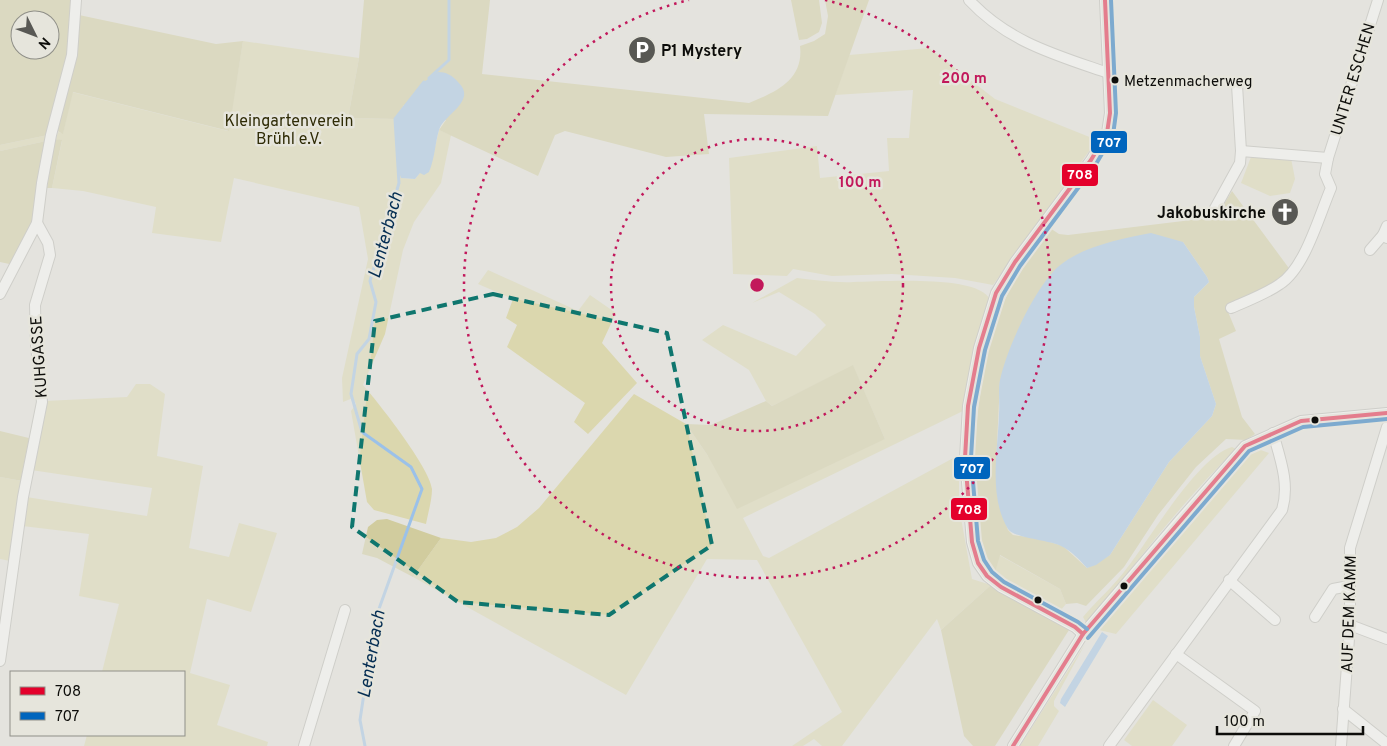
<svg xmlns="http://www.w3.org/2000/svg" width="1387" height="746" font-family="Overpass,sans-serif">
<style>
.green{fill:#dbd7ae}
.forest{fill:#d1cc9e;fill-rule:evenodd}
.water{fill:#9bc1e9}
.lines{fill:none;stroke-linecap:round;stroke-linejoin:round}
.stream{stroke:#9bc1e9;stroke-width:3}
.minor-casing{stroke:#b5b4b0;stroke-width:12}
.minor{stroke:#fbfbfa;stroke-width:10}
.bus-1-casing{stroke:#e6e5dc;stroke-width:8}
.bus-2-casing{stroke:#e6e5dc;stroke-width:8}
.bus-1{stroke:#e4002b;stroke-width:4}
.bus-2{stroke:#0065bd;stroke-width:4}
.marked{fill:none;stroke:#0f766e;stroke-width:4;stroke-dasharray:10 6;stroke-linejoin:round}
.ring{fill:none;stroke:#c2185b;stroke-width:2.5;stroke-dasharray:2.5 5}
.bus-dot{fill:#0d0d0a;stroke:#e6e5dc;stroke-width:2}
.labels{text-anchor:middle;stroke-width:5;stroke-linejoin:round;paint-order:stroke}
.bus-label{font-size:15px;fill:#0d0d0a;stroke:#e6e5dc;text-anchor:start}
.poi-label{font-size:16px;font-weight:bold;fill:#0d0d0a;stroke:#e6e5dc;text-anchor:start}
.street-label{font-size:16px;fill:#0d0d0a;stroke:#e6e5dc}
.park-label{font-size:16px;fill:#2f2b06;stroke:#e6e5dc}
.water-label{font-size:18px;font-style:italic;fill:#042d52;stroke:#e6e5dc}
.centre{fill:#c2185b;stroke:#e6e5dc;stroke-width:2.5}
.ring-label{font-size:15px;text-anchor:middle;font-weight:bold;fill:#c2185b;stroke:#e6e5dc;stroke-width:5;stroke-linejoin:round;paint-order:stroke}
.line-badge{stroke:#e6e5dc;stroke-width:2}
.badge-label{font-size:14px;text-anchor:middle;font-weight:bold;fill:#fff}
</style>
<rect width="100%" height="100%" fill="#e4e3de"/>
<g class="green">
<path d="M243,41L359,58L348,118L395,119L398,169L402,178L415,179L420,173L429,172L439,130L451,135L441,183L414,222L403,250L385,334L363,385C378,402 430,468 432,489C432,500 428,513 426,524L374,510L367,502L351,411L356,404L353,398L343,402L342,378L368,259L359,207L234,178L221,242L152,233L156,207L83,191L52,188L62,141L56,139L58,132L63,133L72,92L228,131Z"/>
<path d="M929,48L995,99L1097,140L993,285L955,278L892,274L832,276L793,269L787,276L733,274L729,158L817,146L820,178L889,171L887,138H909L913,90L835,95L849,55Z"/>
<path d="M48,135L46,141L0,151V145Z"/>
<path d="M1251,157L1291,158L1295,179L1290,193L1270,196L1241,183Z"/>
<path d="M488,270L578,311L590,295L616,313L602,343L637,383L588,434L574,422L585,403L507,347L517,325L506,318L513,299L478,284Z"/>
<path d="M797,278C816,280 835,283 854,282C879,282 980,274 990,300L973,354L963,411L743,518L763,556L769,558L957,456L959,459V507L972,579L991,585L941,630L937,619L842,746H822L814,739L803,746H792L842,712L757,560L707,559L626,695L413,577L441,538L471,542L496,538L517,527L539,508L634,394L686,424L708,456L885,439L853,366L772,406L766,401L749,370L702,340L723,325L796,356L826,325L815,314L779,292L752,303Z"/>
<path d="M136,384H150L165,394L157,456L203,466L189,548L229,557L239,523L277,533L251,612L207,599L190,673L230,685L217,725L268,742L267,746H84L87,735H184V672H102L119,604L79,596L89,534L14,525L10,561L0,559V477L22,481L20,496L147,516L152,488L31,470L45,401L127,397Z"/>
<path d="M1232,447L1236,449C1183,500 1134,566 1087,624L1083,617C1097,600 1114,586 1127,568C1150,539 1198,456 1232,447Z"/>
<path d="M1258,449L1269,453L1116,634L1099,630L1102,622L1237,461Z"/>
<path d="M999,555L1060,589L1066,604L1060,611L995,573Z"/>
<path d="M1085,644L1054,701V706L1059,711L1038,746H1020Z"/>
<path d="M1153,700L1187,725L1172,746H1132L1124,740Z"/>
</g>
<g class="forest">
<path d="M0,0H72L69,54L48,135L0,145ZM20,20H50V50H20Z"/>
<path d="M364,0H490L482,74L749,103C776,92 804,80 800,46L814,41L825,34L828,16L825,0H869L828,116L704,114L709,154L666,157L565,131L555,135L538,176L439,130L446,120L404,105L395,119L348,118L359,58Z"/>
<path d="M791,0H819L822,23L819,32L807,39L799,40Z"/>
<path d="M79,15L216,44L243,41L229,131L73,92L63,134L54,129Z"/>
<path d="M54,139L62,140L52,188H47Z"/>
<path d="M46,141L34,223L14,265L0,262V151Z"/>
<path d="M1232,191L1291,271L1278,281L1226,307L1236,331L1219,339L1242,417L1255,434L1246,440L1226,439L1196,467L1158,515L1124,567L1086,606L1077,603L1066,604L1060,589L1000,555L995,573C958,517 977,362 1004,302C1015,276 1035,252 1050,228L1059,234L1068,235L1216,217ZM1129,238L1183,242L1207,277L1209,282L1194,297V307L1200,337V356L1216,404L1212,416L1169,462L1110,555L1087,568L1063,546L1037,538L1013,535L1008,530L998,500L996,465L1000,381L1018,331L1050,275L1113,243Z"/>
<path d="M853,365L885,439L737,509L708,456L686,424L711,425L766,401L772,406Z"/>
<path d="M0,431L33,439L22,481L0,477Z"/>
<path d="M387,519L441,538L413,577L377,558L362,554L368,527L377,520Z"/>
<path d="M991,585L1069,630L995,746H973L964,736L941,630Z"/>
</g>
<g class="water">
<path d="M438,72C446,72 452,75 458,82C478,101 444,114 439,130C435,143 435,158 429,172L424,175L420,173L415,179L401,178L398,169L395,119L424,82Z"/>
<path d="M1151,233L1183,242L1207,277L1209,282L1194,297V307L1200,337V356L1216,404L1212,416L1169,462L1110,555L1096,565L1087,568C1080,560 1070,550 1061,546C1049,540 1013,538 1008,529C988,496 998,450 999,414C1000,403 998,390 1000,380C1007,348 1035,287 1059,266C1083,246 1121,239 1151,233Z"/>
<path d="M1102,632L1108,636L1065,707L1060,703L1061,699Z"/>
</g>
<g class="lines">
<g class="stream">
<path d="M429,78L449,60V0"/>
<path d="M365,746L360,720L375,620L422,489L411,467L362,432L351,394L357,354L369,339L376,302L370,281L399,183L395,119L424,82"/>
</g>
<g class="minor-casing">
<g id="minor">
<path d="M969,0C1008,42 1056,55 1108,73"/>
<path d="M1237,85L1241,151"/>
<path d="M1213,212L1240,163L1241,151L1328,158"/>
<path d="M1387,226L1383,235L1387,238"/>
<path d="M1370,250L1383,235"/>
<path d="M0,294L37,223L42,183L51,135L72,55L76,0"/>
<path d="M1231,308C1247,301 1266,294 1280,284C1305,268 1319,216 1331,188L1325,174L1328,158L1378,0"/>
<path d="M1229,580L1275,620"/>
<path d="M1315,617L1333,589L1349,586"/>
<path d="M1350,625L1387,639"/>
<path d="M1083,634L1075,627L1001,587L987,576L978,563L972,542L965,458L968,406L979,348L996,293L1015,262L1091,160L1107,133L1110,113L1105,0"/>
<path d="M1176,654L1255,711L1234,746"/>
<path d="M0,661L23,497L42,402L36,345L35,305L50,255L48,243L37,223"/>
<path d="M1343,709L1387,744"/>
<path d="M304,746L345,610"/>
<path d="M1013,746L1083,634L1180,520L1245,446L1301,421L1387,413"/>
<path d="M1109,746L1282,510C1290,484 1280,458 1273,433"/>
<path d="M1341,746L1350,625V548L1387,427"/>
</g>
</g>
<use href="#minor" class="minor"/>
<g class="bus-1-casing">
<g id="bus-1">
<path d="M1083,634L1075,627L1001,587L987,576L978,563L972,542L965,458L968,406L979,348L996,293L1015,262L1091,160L1107,133L1110,113L1105,0"/>
<path d="M1013,746L1083,634L1245,446L1301,421L1387,413"/>
</g>
</g>
<g class="bus-2-casing">
<g id="bus-2">
<path d="M1087,629L1078,622L1004,582L992,572L984,560L978,541L971,458L974,407L985,350L1002,296L1020,266L1096,164L1113,135L1116,113L1111,0"/>
<path d="M1088,638L1249,451L1303,427L1387,419"/>
</g>
</g>
<use href="#bus-1" class="bus-1"/>
<use href="#bus-2" class="bus-2"/>
</g>
<path d="M0 0H1387V746H0ZM493,294L667,333L712,545L609,615L458,602L352,527L375,321Z" fill="#e4e3de" fill-opacity=".55" fill-rule="evenodd"/>
<path class="marked" d="M493,294L667,333L712,545L609,615L458,602L352,527L375,321Z"/>
<g class="ring">
<circle cx="757" cy="285" r="146"/>
<path d="M825 0A293 293 0 1 1 689 0"/>
</g>
<defs>
<g id="parking-disc" transform="scale(1.4375)"><circle r="9.5" fill="#585854" stroke="#e6e5dc"/><path d="M-3.5-5.5H1a3.5 3.5 0 0 1 0 7H-1V5.5H-3.5ZM-1-3.4V-.6H.8a1.4 1.4 0 0 0 0-2.8Z" fill="#fff"/></g>
<g id="church-disc" transform="scale(1.4375)"><circle r="9.5" fill="#585854" stroke="#e6e5dc"/><path d="M-1.2-6h2.4v3.5h3.3v2.4h-3.3V6h-2.4V-.1h-3.3v-2.4h3.3Z" fill="#fff"/></g>
</defs>
<g fill-rule="evenodd">
<use href="#parking-disc" x="642" y="50"/>
<use href="#church-disc" x="1285" y="212"/>
</g>
<g class="bus-dot">
<circle cx="1115" cy="80" r="4.5"/>
<circle cx="1315" cy="420" r="4.5"/>
<circle cx="1124" cy="586" r="4.5"/>
<circle cx="1038" cy="600" r="4.5"/>
</g>
<g class="labels">
<g class="bus-label">
<text x="1124" y="86">Metzenmacherweg</text>
</g>
<g class="poi-label">
<text x="661" y="56">P1 Mystery</text>
<text x="1266" y="218" text-anchor="end">Jakobuskirche</text>
</g>
<g class="street-label">
<text transform="translate(1352 79) rotate(-73)" y="6">UNTER ESCHEN</text>
<text transform="translate(38 357) rotate(-94)" y="6">KUHGASSE</text>
<text transform="translate(1348 614) rotate(-88)" y="6">AUF DEM KAMM</text>
</g>
<g class="park-label">
<text x="289" y="126">Kleingartenverein<tspan x="289" dy="18">Brühl e.V.</tspan></text>
</g>
<g class="water-label">
<text transform="translate(385 235) rotate(-75)" y="6">Lenterbach</text>
<text transform="translate(371 654) rotate(-80)" y="6">Lenterbach</text>
</g>
</g>
<circle cx="757" cy="285" r="8" class="centre"/>
<g class="ring-label">
<text x="964" y="83">200 m</text>
<text x="860" y="187">100 m</text>
</g>
<g class="line-badge">
<rect x="1090" y="130" width="38" height="24" rx="5" fill="#0065bd"/>
<rect x="1061" y="163" width="38" height="24" rx="5" fill="#e4002b"/>
<rect x="953" y="456" width="38" height="24" rx="5" fill="#0065bd"/>
<rect x="950" y="497" width="38" height="24" rx="5" fill="#e4002b"/>
</g>
<g class="badge-label">
<text x="1109" y="147">707</text>
<text x="1080" y="179">708</text>
<text x="972" y="473">707</text>
<text x="969" y="514">708</text>
</g>
<rect x="10" y="671" width="175" height="65" fill="#e6e5dc" stroke="#8f8f88"/>
<rect x="20" y="687" width="25" height="8" fill="#e4002b" stroke="#8f8f88"/>
<text x="55" y="696" font-size="15" fill="#0d0d0a">708</text>
<rect x="20" y="712" width="25" height="8" fill="#0065bd" stroke="#8f8f88"/>
<text x="55" y="721" font-size="15" fill="#0d0d0a">707</text>
<g transform="translate(35 35) rotate(132)"><circle r="24" fill="#e6e5dc" stroke="#8f8f88"/>
<path d="M0-4L9 19L0 12L-9 19Z" fill="#585854"/>
<text y="-8" font-size="14" font-weight="bold" text-anchor="middle" fill="#0d0d0a">N</text>
</g>
<path d="M1217 726v8h146v-8" fill="none" stroke="#0d0d0a" stroke-width="2.5"/>
<text x="1224" y="726" font-size="15" fill="#0d0d0a" stroke="#e6e5dc" stroke-width="4" paint-order="stroke">100 m</text>
</svg>
